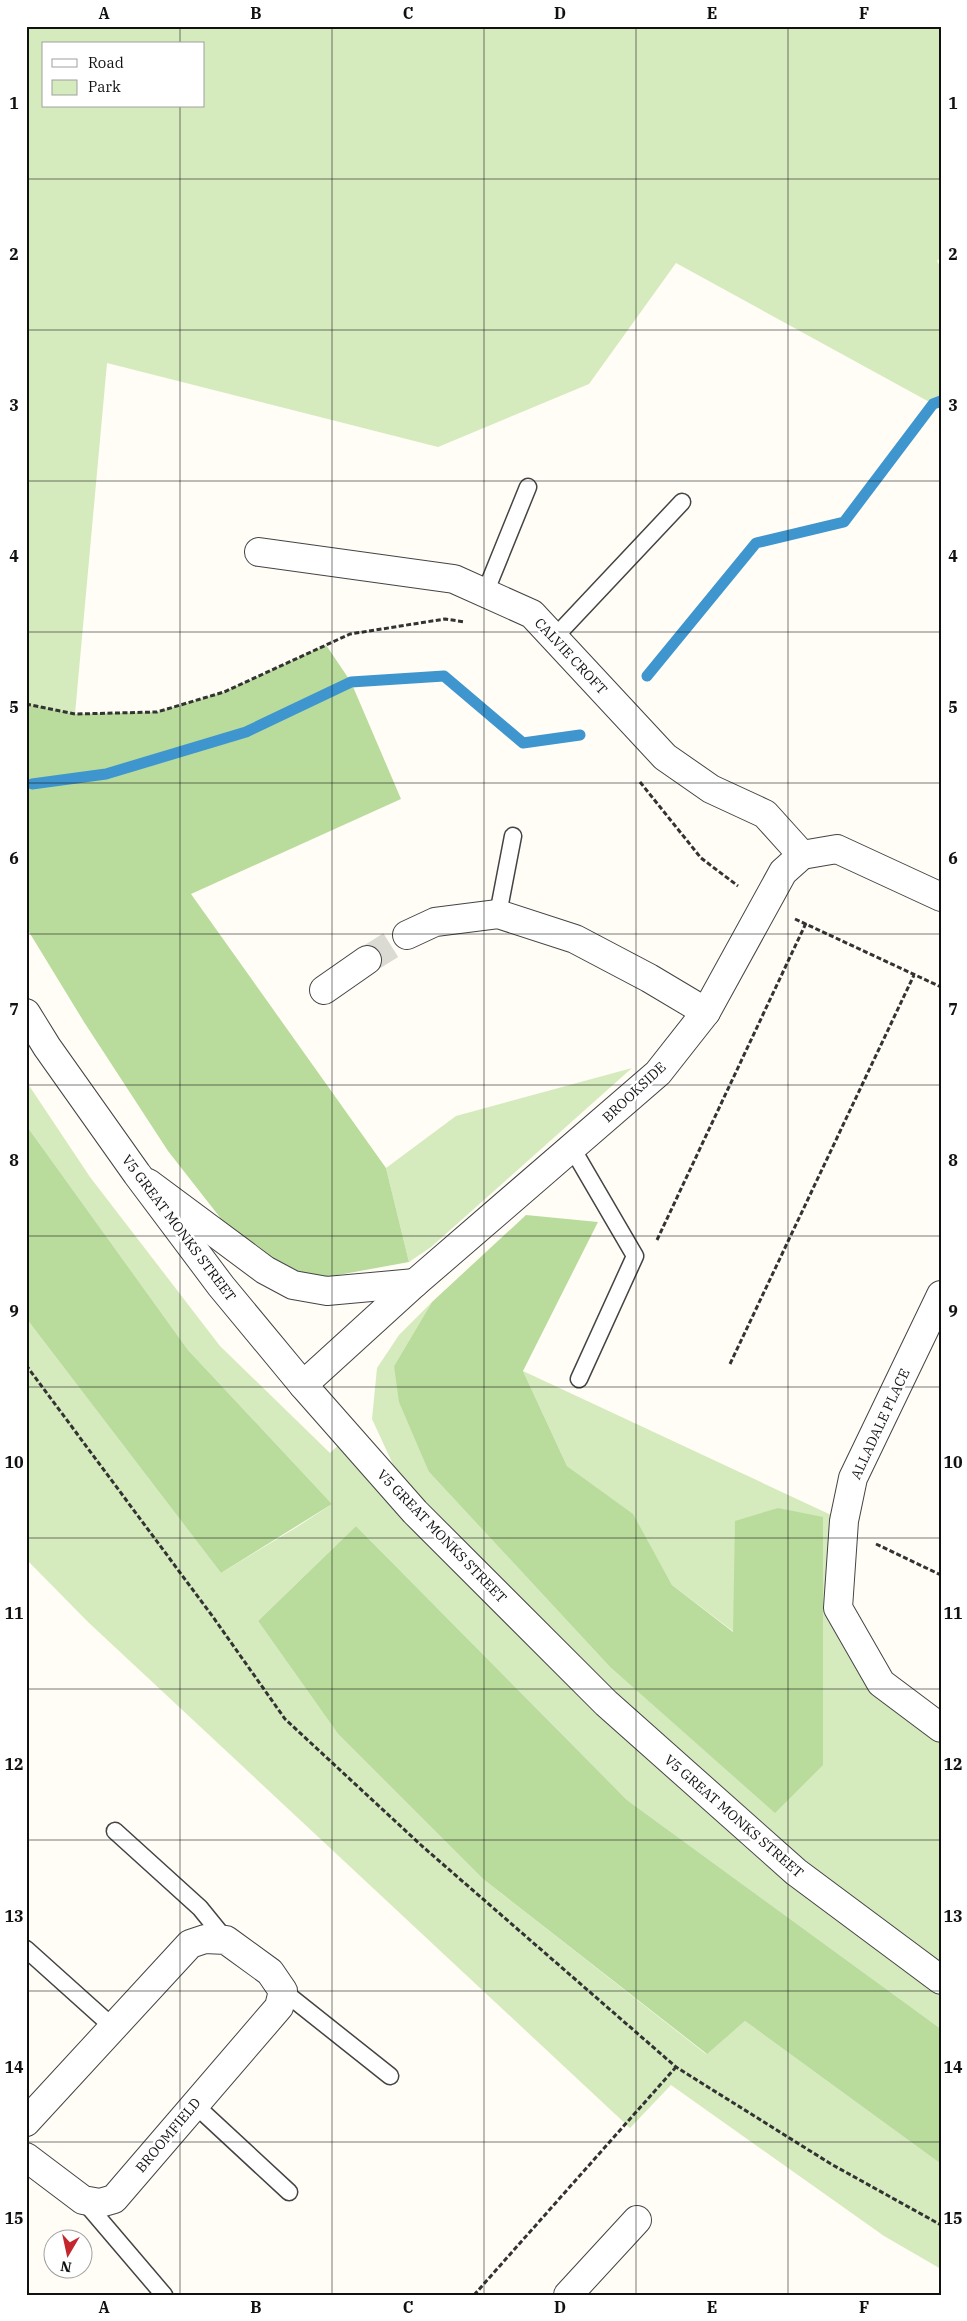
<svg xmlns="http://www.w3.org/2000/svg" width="967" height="2321" font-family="'IBM Plex Serif',serif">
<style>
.green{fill:#d5ebbd;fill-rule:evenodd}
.forest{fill:#b9dc9c}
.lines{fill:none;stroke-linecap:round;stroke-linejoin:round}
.stream{stroke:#3f96cf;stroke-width:11}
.minor-tunnel{stroke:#dbdad3;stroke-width:28;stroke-dasharray:28 14;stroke-linecap:butt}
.service-casing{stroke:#444;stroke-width:19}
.minor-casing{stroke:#444;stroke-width:30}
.tertiary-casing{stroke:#444;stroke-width:30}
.path{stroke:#333;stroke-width:3;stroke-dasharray:5 2.5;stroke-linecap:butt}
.service{stroke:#fff;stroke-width:16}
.minor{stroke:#fff;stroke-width:28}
.tertiary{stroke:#fff;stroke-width:28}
.grid{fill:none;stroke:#111;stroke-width:1;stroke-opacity:0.55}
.labels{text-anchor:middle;stroke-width:5;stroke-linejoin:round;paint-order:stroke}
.street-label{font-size:14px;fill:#111;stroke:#fff}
.neatline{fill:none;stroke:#111;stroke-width:2}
.grid-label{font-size:16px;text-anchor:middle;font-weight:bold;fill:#111}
</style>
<rect width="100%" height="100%" fill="#fffdf5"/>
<g class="green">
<path d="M26,26H941V257L937,261L941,268V401L933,404L676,263L589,384L438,447L107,363L75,714L26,704ZM44,44H204V106H44Z"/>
<path d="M632,1068L431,1247L409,1262L386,1168L456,1116Z"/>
<path d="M26,1081L90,1177L220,1346L330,1453L348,1436L414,1510L372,1419L377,1368L399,1335L432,1302L394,1366L429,1472L610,1667L775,1812L734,1632L672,1585L632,1514L567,1466L523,1371L844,1521L838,1608L881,1683L941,1728V2029L627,1800L356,1526L258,1621L338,1734L483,1879L706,2054L745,2021L941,2164V2269L884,2236L671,2085L630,2128L88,1622L26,1559V1318L221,1573L297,1527L332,1504L188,1350L26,1125Z"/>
</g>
<g class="forest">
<path d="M326,645L351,682L401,799L191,894L386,1168L409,1262L327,1277L294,1271L267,1258L233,1234L168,1151L84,1022L26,927V704L75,714L157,712L224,692Z"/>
<path d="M26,1125L188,1350L332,1504L221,1573L26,1318Z"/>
<path d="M526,1215L598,1222L523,1371L567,1466L633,1514L672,1585L733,1632L735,1521L778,1508L823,1517V1765L775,1813L610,1667L429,1472L399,1402L394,1366L432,1302Z"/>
<path d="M356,1526L627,1800L941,2029V2164L745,2021L707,2054L483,1879L338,1734L258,1621Z"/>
</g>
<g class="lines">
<g class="stream">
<path d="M647,676L756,543L844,522L933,404L941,401"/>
<path d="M32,784L106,774L246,732L351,682L444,676L523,743L580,735"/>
</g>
<path class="minor-tunnel" d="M367,960L407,935"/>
<g class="service-casing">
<g id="service">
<path d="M485,593L528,487"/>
<path d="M554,638L682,502"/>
<path d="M498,914L513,836"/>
<path d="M572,1148L635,1256L579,1379"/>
<path d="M115,1831L200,1908L226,1940"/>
<path d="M26,1949L114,2028"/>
<path d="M283,1991L390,2076"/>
<path d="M194,2104L289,2192"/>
<path d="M83,2200L164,2295"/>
</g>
</g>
<g class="minor-casing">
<g id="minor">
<path d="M259,552L454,579L532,614L665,757L711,789L765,814L802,855"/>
<path d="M407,935L435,922L498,914L575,939L649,978L706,1012"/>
<path d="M324,990L367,960"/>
<path d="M148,1183L265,1270L293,1285L327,1291L415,1283"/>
<path d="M941,1295L853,1478L844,1521L838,1608L881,1683L941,1728"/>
<path d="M303,1385L415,1283L658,1073L706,1012L783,872L802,855L837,849L941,897"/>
<path d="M26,2122L190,1944L205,1939L226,1940L270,1972L283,1991L279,2007L114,2199L100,2203L83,2200L26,2157"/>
<path d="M568,2295L637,2220"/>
</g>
</g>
<g class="tertiary-casing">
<path id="tertiary" d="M26,1013L47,1047L137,1174L221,1286L303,1385L415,1512L606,1703L796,1872L941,1980"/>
</g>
<g class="path">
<path d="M26,704L75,714L157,712L224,692L350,634L445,619L465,622"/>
<path d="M640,782L701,858L738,886"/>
<path d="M795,919L941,987"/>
<path d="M657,1240L806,923"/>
<path d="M730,1364L914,975"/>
<path d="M26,1365L213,1617L285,1719L422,1846L676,2067L831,2164L941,2225"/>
<path d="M876,1544L941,1575"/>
<path d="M474,2295L676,2067"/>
</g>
<use href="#service" class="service"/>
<use href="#minor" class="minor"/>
<use href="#tertiary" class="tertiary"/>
</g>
<path class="grid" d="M180,26V44M332,26V2295M484,26V2295M636,26V2295M788,26V2295M180,106V2295M26,179H941M26,330H941M26,481H941M26,632H941M26,783H941M26,934H941M26,1085H941M26,1236H941M26,1387H941M26,1538H941M26,1689H941M26,1840H941M26,1991H941M26,2142H941"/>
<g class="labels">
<g class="street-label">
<text transform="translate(571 656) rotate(47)" y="5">CALVIE CROFT</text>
<text transform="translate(634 1092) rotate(-43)" y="5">BROOKSIDE</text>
<text transform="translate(179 1228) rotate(53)" y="5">V5 GREAT MONKS STREET</text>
<text transform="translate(880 1424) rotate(-65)" y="5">ALLADALE PLACE</text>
<text transform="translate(442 1536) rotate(46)" y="5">V5 GREAT MONKS STREET</text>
<text transform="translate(734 1816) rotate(41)" y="5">V5 GREAT MONKS STREET</text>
<text transform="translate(168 2135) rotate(-50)" y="5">BROOMFIELD</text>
</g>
</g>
<rect width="967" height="2321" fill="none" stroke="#ffffff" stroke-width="55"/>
<rect x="42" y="42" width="162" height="65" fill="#ffffff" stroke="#a0a0a0"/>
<rect x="52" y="59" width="25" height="8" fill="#ffffff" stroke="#a0a0a0"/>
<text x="88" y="68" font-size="15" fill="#111111">Road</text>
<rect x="52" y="80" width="25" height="15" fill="#d5ebbd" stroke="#a0a0a0"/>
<text x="88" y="92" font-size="15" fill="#111111">Park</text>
<g transform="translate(68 2254) rotate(189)"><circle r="24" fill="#ffffff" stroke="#a0a0a0"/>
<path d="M0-4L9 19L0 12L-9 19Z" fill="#c4262e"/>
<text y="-8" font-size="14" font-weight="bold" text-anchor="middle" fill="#111111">N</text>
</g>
<rect x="28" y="28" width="912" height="2266" class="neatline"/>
<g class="grid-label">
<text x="104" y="19">A</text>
<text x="256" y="19">B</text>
<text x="408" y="19">C</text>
<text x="560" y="19">D</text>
<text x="712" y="19">E</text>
<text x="864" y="19">F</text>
<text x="14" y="109">1</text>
<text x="953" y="109">1</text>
<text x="14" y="260">2</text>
<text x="953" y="260">2</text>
<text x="14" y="411">3</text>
<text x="953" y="411">3</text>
<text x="14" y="562">4</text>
<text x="953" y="562">4</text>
<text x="14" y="713">5</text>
<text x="953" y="713">5</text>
<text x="14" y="864">6</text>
<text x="953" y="864">6</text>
<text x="14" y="1015">7</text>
<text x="953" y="1015">7</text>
<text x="14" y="1166">8</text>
<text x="953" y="1166">8</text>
<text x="14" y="1317">9</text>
<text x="953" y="1317">9</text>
<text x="14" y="1468">10</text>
<text x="953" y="1468">10</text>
<text x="14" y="1619">11</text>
<text x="953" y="1619">11</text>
<text x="14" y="1770">12</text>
<text x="953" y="1770">12</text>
<text x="14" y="1922">13</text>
<text x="953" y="1922">13</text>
<text x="14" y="2073">14</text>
<text x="953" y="2073">14</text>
<text x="14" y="2224">15</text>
<text x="953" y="2224">15</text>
<text x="104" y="2313">A</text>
<text x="256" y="2313">B</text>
<text x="408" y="2313">C</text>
<text x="560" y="2313">D</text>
<text x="712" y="2313">E</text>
<text x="864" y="2313">F</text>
</g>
</svg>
